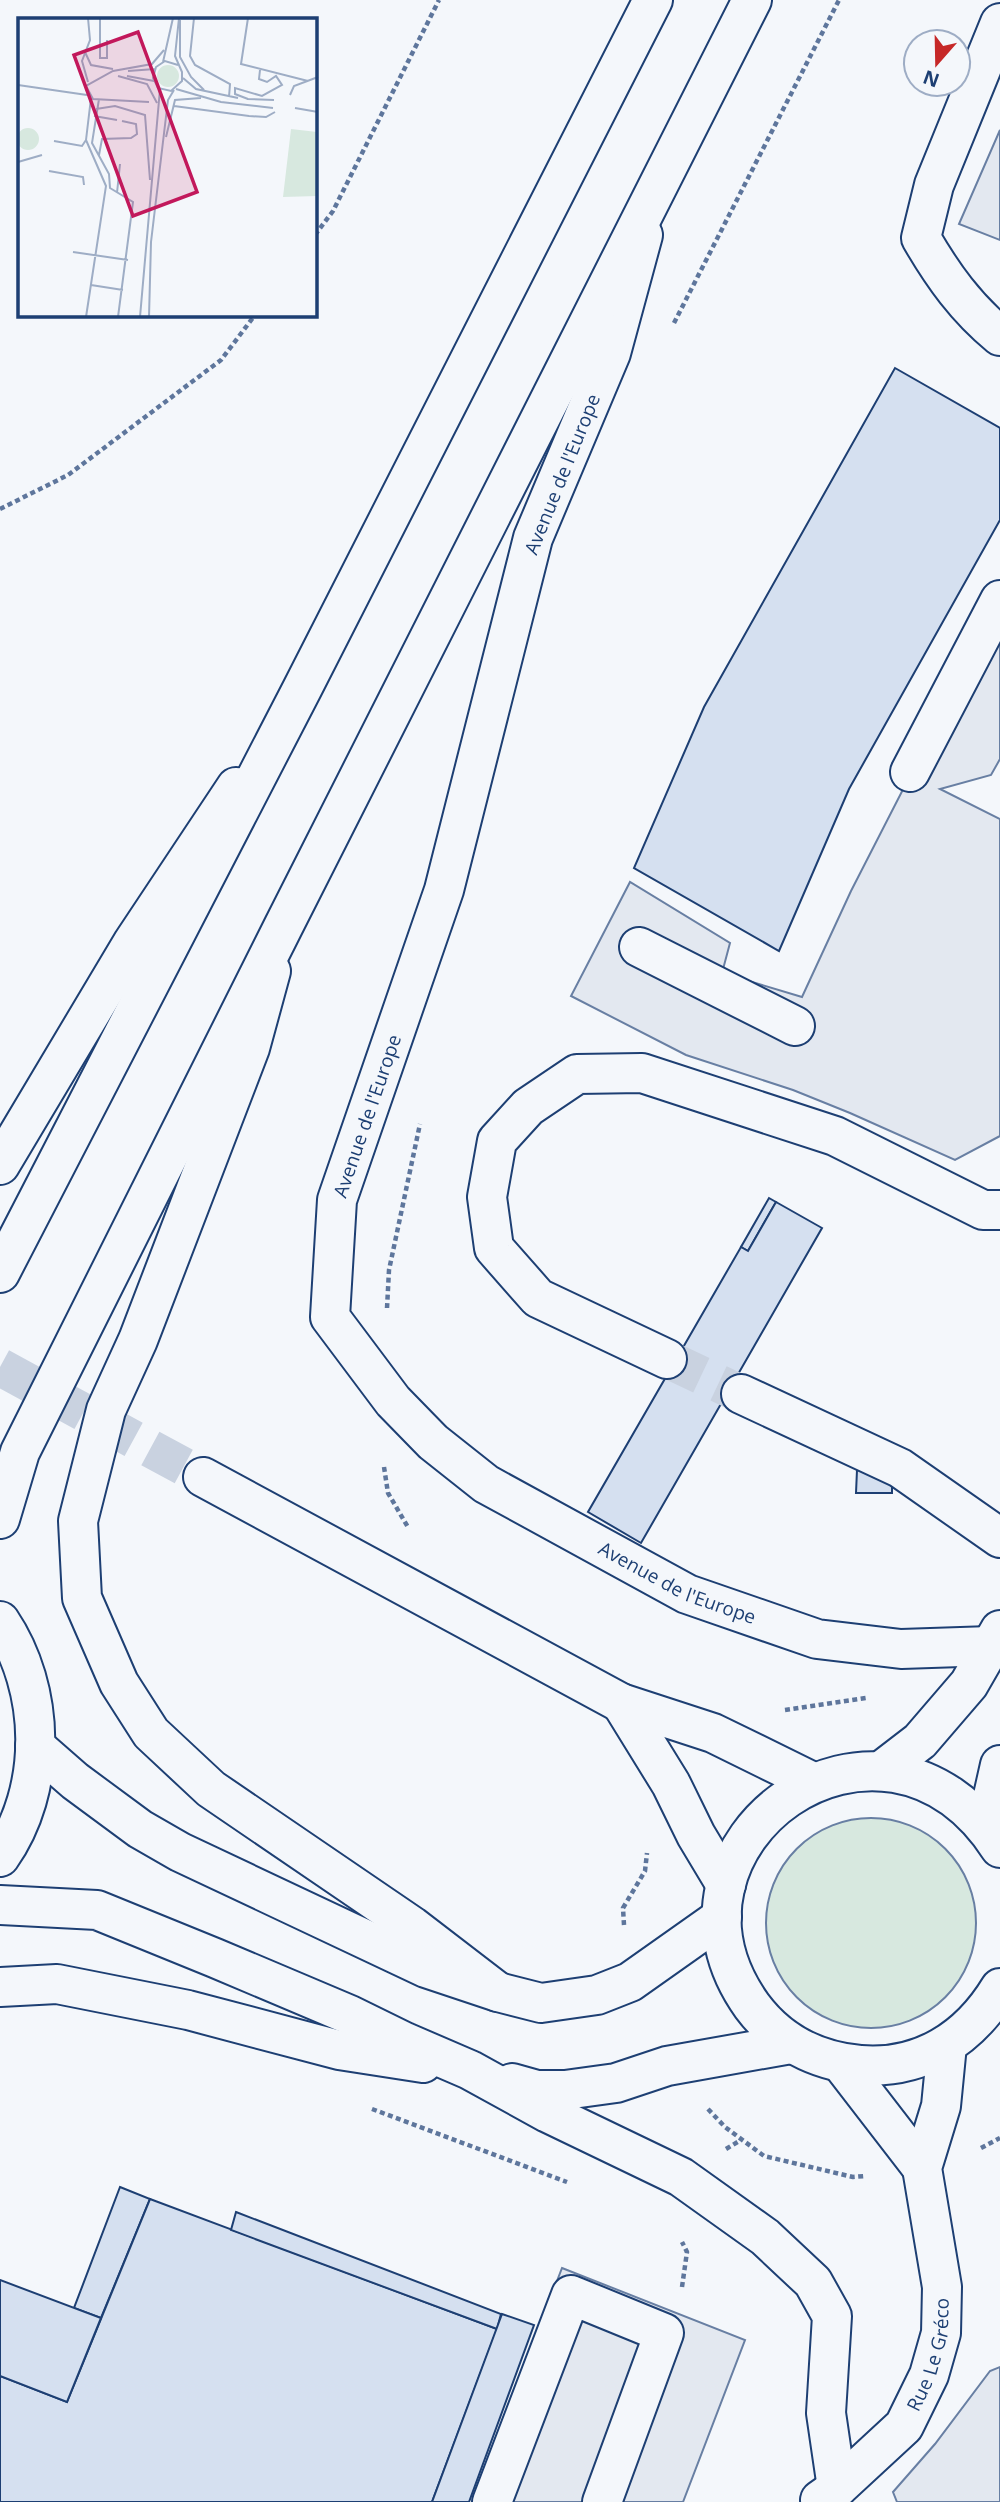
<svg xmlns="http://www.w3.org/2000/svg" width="1000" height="2502" font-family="'Open Sans',sans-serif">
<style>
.green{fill:#d7e8df;stroke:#687fa3;stroke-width:2}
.parking{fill:#e3e8f0;stroke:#687fa3;stroke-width:2}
.building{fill:#d5e0f0;stroke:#1d3f73;stroke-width:2}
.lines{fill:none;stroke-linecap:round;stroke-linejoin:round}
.minor-tunnel{stroke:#c9d2e0;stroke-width:38;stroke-dasharray:38 19;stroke-linecap:butt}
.minor-casing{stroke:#1d3f73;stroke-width:42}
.major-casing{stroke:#1d3f73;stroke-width:42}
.path{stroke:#5e769c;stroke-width:4.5;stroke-dasharray:5 3.5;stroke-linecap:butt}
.minor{stroke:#f4f7fb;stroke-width:38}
.major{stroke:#f4f7fb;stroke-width:38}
.labels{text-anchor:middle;stroke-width:5;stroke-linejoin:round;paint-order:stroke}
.street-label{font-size:19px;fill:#1d3f73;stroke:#f4f7fb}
.inset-road{fill:none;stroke:#9eadc5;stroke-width:2}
.view{fill:#c2185b;fill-opacity:0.15;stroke:#c2185b;stroke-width:3.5}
.inset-edge{fill:none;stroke:#1d3f73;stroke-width:3.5}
</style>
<rect width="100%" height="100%" fill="#f4f7fb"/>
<circle class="green" cx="871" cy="1923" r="105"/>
<g class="parking">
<path d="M1000,130V240L959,224Z"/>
<path d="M1000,600V759L991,775L940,789L1000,819V1136L955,1160L850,1113L793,1090L686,1055L571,996L630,882L730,943L722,973L802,997L851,891Z"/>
<path d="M562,2268L745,2340L683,2502H472Z"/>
<path d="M1000,2367V2502H897L893,2492L935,2444L990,2371Z"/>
</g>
<g class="building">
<path d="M895,368L1000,428V520L849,789L779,951L634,868L704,707Z"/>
<path d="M769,1198L776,1202L748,1251L741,1247Z"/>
<path d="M776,1202L822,1228L641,1543L588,1512L741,1247L748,1251Z"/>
<path d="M857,1470L892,1472V1493H856Z"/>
<path d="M120,2187L150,2199L101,2318L74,2308Z"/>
<path d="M150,2199L497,2329L432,2502H0V2376L67,2402Z"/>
<path d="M236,2212L501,2314L497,2329L231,2230Z"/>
<path d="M0,2280L101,2318L67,2402L0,2376Z"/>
<path d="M502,2314L534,2325L469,2502H432Z"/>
</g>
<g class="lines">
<g class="minor-tunnel">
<path d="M667,1359L741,1394"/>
<path d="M0,1367L203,1477"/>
</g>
<g class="minor-casing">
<g id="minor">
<path d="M1000,23L934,185L921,238C943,276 966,308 1000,336"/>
<path id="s1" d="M643,235L611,353L533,538L444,890L337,1200L330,1317L393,1401L433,1442L486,1484L687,1594L817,1639L901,1649L991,1646"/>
<path d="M910,772L1000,600"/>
<path d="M639,947L795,1026"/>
<path d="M271,971L250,1048L138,1340L106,1410L78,1521L82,1598L119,1683L151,1733L211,1789L412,1926L498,1992"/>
<path d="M0,1165L133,942L236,787"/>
<path d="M667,1359L538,1298L494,1248L487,1197L497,1141L528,1107L577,1074L642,1073L835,1136L983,1210H1000"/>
<path d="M741,1394L900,1468L1000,1538"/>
<path d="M203,1477L621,1703L713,1733L813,1782"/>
<path d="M621,1703L671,1784L696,1835L726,1885"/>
<path d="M35,1746L75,1781L140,1829L180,1852L426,1968L498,1992L541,2003L597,1995L630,1982L722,1917"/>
<path d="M881,1771L920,1741L969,1684L1000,1630"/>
<path d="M986,1827L1000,1765"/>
<path d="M1000,1848C881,1666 636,1844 752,2006C778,2041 816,2061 860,2065C921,2070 969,2039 1000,1988"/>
<path d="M0,1905L97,1910L215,1958L350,2015L405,2042L470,2070L548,2113L681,2177L765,2237L813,2282L832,2316L826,2413L837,2488"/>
<path d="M0,1987L57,1984L188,2010L339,2050L423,2063"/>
<path d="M841,2063L922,2168"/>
<path d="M512,2083L537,2090H565L616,2083L667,2066L791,2044"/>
<path id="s2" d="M820,2500L837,2488L904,2426L929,2375L941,2333L942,2287L922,2168L941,2106L947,2045"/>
<path d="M492,2502L571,2295L664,2333L602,2502"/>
</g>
</g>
<g class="major-casing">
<g id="major">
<path d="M0,1273L302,689L653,0"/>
<path d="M0,1519L20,1452L283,927L752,0"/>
<path d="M0,1621C46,1689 48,1789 0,1857"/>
</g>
</g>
<g class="path">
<path d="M315,235L333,211L439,0"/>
<path d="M674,323L839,0"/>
<path d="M0,509L68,475L221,360L255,315"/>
<path d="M387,1308L389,1270L420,1124"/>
<path d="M384,1467L388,1493L409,1529"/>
<path d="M785,1710L866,1698"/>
<path d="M624,1925L623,1908L645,1871L647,1853"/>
<path d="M372,2109L567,2182"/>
<path d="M708,2109L725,2127L764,2156L853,2177L865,2176"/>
<path d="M981,2148L1000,2138"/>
<path d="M726,2149L741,2140"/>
<path d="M682,2287L687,2252L682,2242"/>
</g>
<use href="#minor" class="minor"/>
<use href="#major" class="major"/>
</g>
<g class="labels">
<g class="street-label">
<text transform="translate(562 474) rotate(-68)" y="7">Avenue de l'Europe</text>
<text transform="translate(367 1116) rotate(-71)" y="7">Avenue de l'Europe</text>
<text dy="7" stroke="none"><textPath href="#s1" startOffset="1577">Avenue de l'Europe</textPath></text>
<text dy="7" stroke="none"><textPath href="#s2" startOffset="189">Rue Le Gréco</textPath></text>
</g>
</g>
<g transform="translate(18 18)">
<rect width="299" height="299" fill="#f4f7fb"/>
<path d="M139 58a11 11 0 1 1 22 0a11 11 0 1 1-22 0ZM-1 121a11 11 0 1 1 22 0a11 11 0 1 1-22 0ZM273,111L299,114V178L265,179Z" fill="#d7e8df"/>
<path class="inset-road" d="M70,0L72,22L64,43L70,64M82,0V40H89V22M176,0L172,38L177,47L212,66L211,79M230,0L223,46L290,63M162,2V39L173,59L186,72M67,34L73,47L95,51M145,44L155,0M160,47L147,43L138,49L135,60L140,70L153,73L164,63V54L157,38L161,0M110,53L137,51M100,58L129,66L139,85M109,58L136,63M165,60L178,71L220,80M0,67L69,77M158,71L203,84L255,90M272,77L276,68L300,59M81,81L74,125L91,156L92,170L115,184L100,299M229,81L256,82M230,81L217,76V70L244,78L264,67L258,58L249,64L241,61L242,52M131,84L75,81L68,68L95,53L134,46L146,32M156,88L231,98L248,99L257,94M277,90L300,94M78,91L97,88L127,97L132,162M76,98L99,102M148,119L157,82L183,80M36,123L64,128L68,122M81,137L84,121L113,120L119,116L118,106L104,103M0,144L24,137M31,153L65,159L66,167M99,175L102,146M55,234L110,242M73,267L105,272M68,299L88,168L68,122L73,80M122,299L142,71M131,299L133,224L150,82L156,72"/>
<path class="view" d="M120,14L179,174L115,198L56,37Z"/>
<rect width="299" height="299" class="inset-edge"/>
</g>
<g transform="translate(937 63) rotate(200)"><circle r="33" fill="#f4f7fb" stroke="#9eadc5" stroke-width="2"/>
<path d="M0-5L12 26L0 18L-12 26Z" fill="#c62828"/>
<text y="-10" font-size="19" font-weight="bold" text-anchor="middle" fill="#1d3f73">N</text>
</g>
</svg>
